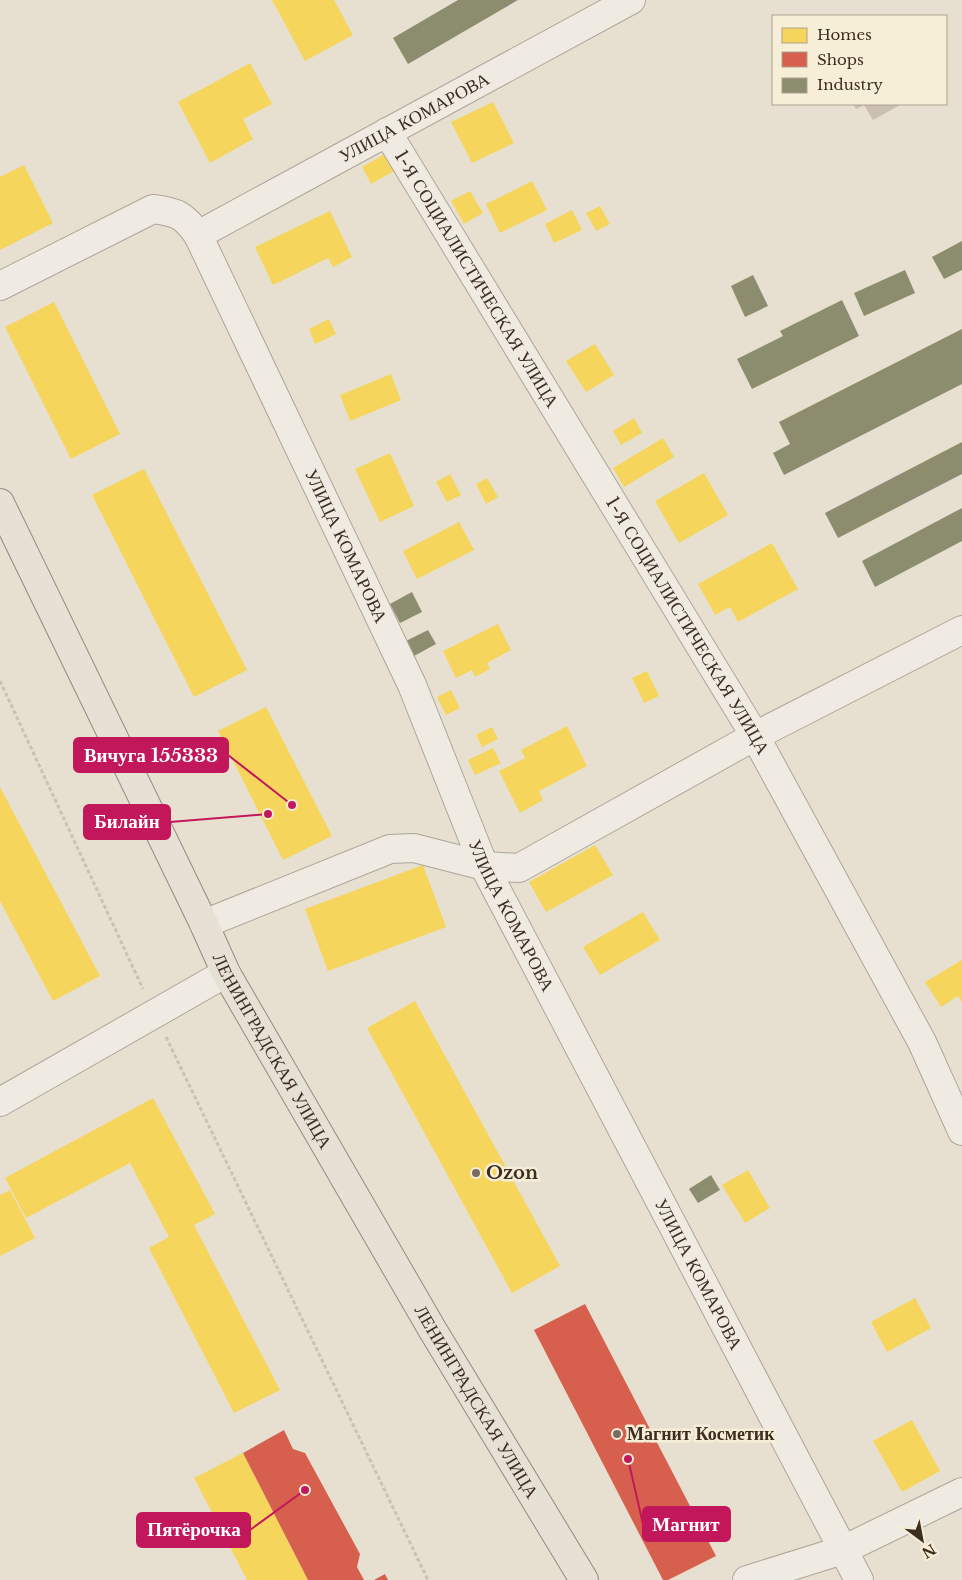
<svg xmlns="http://www.w3.org/2000/svg" width="962" height="1580" font-family="'Libre Baskerville',serif">
<style>
.homes{fill:#f6d55c}
.shops{fill:#d6604d}
.industry{fill:#8c8c6e}
.building{fill:#cbbfb2}
.lines{fill:none;stroke-linecap:round;stroke-linejoin:round}
.minor-casing{stroke:#ada599;stroke-width:30}
.major-casing{stroke:#928b80;stroke-width:30}
.path{stroke:#c8c2b9;stroke-width:3;stroke-dasharray:4 2.5;stroke-linecap:butt}
.minor{stroke:#efebe3;stroke-width:28}
.major{stroke:#e6e1d4;stroke-width:28}
.poi-dot{fill:#786c5e;stroke:#f7eed8;stroke-width:2}
.labels{text-anchor:middle;stroke-width:5;stroke-linejoin:round;paint-order:stroke}
.street-label{font-size:18px;fill:#3d2e20;stroke:#f7eed8}
.poi-label{font-size:18px;font-weight:bold;fill:#3d2e20;stroke:#f7eed8;text-anchor:start}
.leader{fill:none;stroke:#c2185b;stroke-width:2}
.callout-dot{fill:#c2185b;stroke:#f7eed8;stroke-width:2}
.callout{fill:#c2185b;stroke:#c2185b;stroke-width:2}
.callout-label{font-size:19px;text-anchor:middle;font-weight:bold;fill:#fff}
</style>
<rect width="100%" height="100%" fill="#e7e0d1"/>
<g class="homes">
<path d="M272,0H334L353,35L305,61Z"/>
<path d="M250,63L272,104L243,119L253,139L210,163L178,102Z"/>
<path d="M493,102L514,143L472,163L451,122Z"/>
<path d="M385,154L394,171L371,184L362,167Z"/>
<path d="M24,165L53,223L0,250V177Z"/>
<path d="M532,181L547,210L500,233L486,204Z"/>
<path d="M470,191L483,213L464,224L451,201Z"/>
<path d="M600,206L610,224L596,231L586,213Z"/>
<path d="M572,210L582,230L554,243L545,224Z"/>
<path d="M330,211L352,257L333,267L328,258L273,285L255,247Z"/>
<path d="M54,302L120,434L71,459L5,327Z"/>
<path d="M329,319L336,334L315,344L309,329Z"/>
<path d="M595,344L614,375L586,392L566,361Z"/>
<path d="M391,374L401,400L350,421L340,395Z"/>
<path d="M634,418L642,433L621,445L613,431Z"/>
<path d="M663,438L674,457L624,487L613,468Z"/>
<path d="M390,453L414,506L380,522L355,469Z"/>
<path d="M144,469L247,670L194,697L92,495Z"/>
<path d="M704,473L728,515L679,543L655,501Z"/>
<path d="M450,474L461,495L447,502L436,482Z"/>
<path d="M487,478L498,497L486,504L476,484Z"/>
<path d="M459,522L474,550L417,579L403,551Z"/>
<path d="M772,543L798,589L738,622L730,607L715,615L698,584Z"/>
<path d="M498,624L511,650L487,663L490,669L475,677L472,670L456,678L443,651Z"/>
<path d="M647,671L659,696L644,703L632,678Z"/>
<path d="M451,690L460,708L446,715L437,697Z"/>
<path d="M266,707L332,836L283,860L218,731Z"/>
<path d="M567,726L587,766L539,791L543,800L520,813L499,771L525,758L521,750Z"/>
<path d="M492,727L498,739L482,747L476,735Z"/>
<path d="M493,748L501,763L475,775L468,760Z"/>
<path d="M0,787L100,976L53,1001L0,901Z"/>
<path d="M595,845L613,875L546,912L529,882Z"/>
<path d="M423,865L446,927L328,971L305,909Z"/>
<path d="M643,912L660,940L600,975L583,947Z"/>
<path d="M962,960V1003L958,996L941,1007L925,982Z"/>
<path d="M415,1001L560,1266L512,1293L367,1028Z"/>
<path d="M153,1098L215,1214L194,1225L280,1390L234,1413L149,1248L169,1237L130,1163L26,1218L5,1178Z"/>
<path d="M748,1170L770,1208L745,1223L722,1185Z"/>
<path d="M10,1190L35,1238L0,1256V1195Z"/>
<path d="M915,1298L931,1328L887,1352L871,1322Z"/>
<path d="M912,1420L940,1471L902,1492L873,1441Z"/>
<path d="M243,1453L308,1580H247L194,1478Z"/>
</g>
<g class="shops">
<path d="M585,1304L716,1556L668,1580H663L534,1330Z"/>
<path d="M284,1430L293,1449L305,1453L360,1554L357,1567L364,1580H308L243,1453Z"/>
<path d="M385,1574L388,1580H374Z"/>
</g>
<g class="industry">
<path d="M458,0H518L408,64L393,38Z"/>
<path d="M962,241V270L944,279L932,257Z"/>
<path d="M905,270L915,293L864,316L854,293Z"/>
<path d="M753,275L768,306L745,317L731,286Z"/>
<path d="M842,300L859,336L752,389L737,359L783,336L780,331Z"/>
<path d="M962,329V384L784,475L773,453L790,444L779,422Z"/>
<path d="M962,442V474L838,538L825,513Z"/>
<path d="M962,508V541L875,587L862,561Z"/>
<path d="M412,592L422,612L400,623L390,604Z"/>
<path d="M428,630L436,644L414,656L406,641Z"/>
<path d="M711,1175L720,1190L698,1203L689,1189Z"/>
</g>
<path class="building" d="M853,104H902L873,120L864,105L856,109Z"/>
<g class="lines">
<g class="minor-casing">
<g id="minor">
<path id="s1" d="M387,132L755,736L922,1042L962,1131"/>
<path id="s2" d="M198,235L631,0"/>
<path id="s3" d="M0,286L153,209C177,212 184,215 198,235L412,685L484,866L859,1580"/>
<path d="M204,924L390,849L414,848L484,866L519,868L755,736L962,630"/>
<path d="M0,1102L226,973"/>
<path d="M747,1580L843,1550L962,1492"/>
</g>
</g>
<g class="major-casing">
<g id="major">
<path id="s4" d="M0,503L204,924L226,973L432,1329L584,1580"/>
</g>
</g>
<g class="path">
<path d="M0,681L143,989"/>
<path d="M166,1037L428,1580"/>
</g>
<use href="#minor" class="minor"/>
<use href="#major" class="major"/>
</g>
<g class="poi-dot">
<circle cx="476" cy="1173" r="5"/>
<circle cx="617" cy="1434" r="5"/>
</g>
<g class="labels">
<g class="street-label">
<text dy="6" stroke="none"><textPath href="#s2" startOffset="246">УЛИЦА КОМАРОВА</textPath></text>
<text dy="6" stroke="none"><textPath href="#s1" startOffset="172">1-Я СОЦИАЛИСТИЧЕСКАЯ УЛИЦА</textPath></text>
<text dy="6" stroke="none"><textPath href="#s3" startOffset="570">УЛИЦА КОМАРОВА</textPath></text>
<text dy="6" stroke="none"><textPath href="#s1" startOffset="578">1-Я СОЦИАЛИСТИЧЕСКАЯ УЛИЦА</textPath></text>
<text dy="6" stroke="none"><textPath href="#s3" startOffset="975">УЛИЦА КОМАРОВА</textPath></text>
<text dy="6" stroke="none"><textPath href="#s4" startOffset="612">ЛЕНИНГРАДСКАЯ УЛИЦА</textPath></text>
<text dy="6" stroke="none"><textPath href="#s3" startOffset="1380">УЛИЦА КОМАРОВА</textPath></text>
<text dy="6" stroke="none"><textPath href="#s4" startOffset="1018">ЛЕНИНГРАДСКАЯ УЛИЦА</textPath></text>
</g>
<g class="poi-label">
<text x="486" y="1179">Ozon</text>
<text x="627" y="1440">Магнит Косметик</text>
</g>
</g>
<path class="leader" d="M292 805L228 755M268 814L170 822M628 1459L643 1524M305 1490L250 1530"/>
<g class="callout-dot">
<circle cx="292" cy="805" r="5"/>
<circle cx="268" cy="814" r="5"/>
<circle cx="628" cy="1459" r="5"/>
<circle cx="305" cy="1490" r="5"/>
</g>
<g class="callout">
<rect x="74" y="738" width="154" height="34" rx="5"/>
<rect x="84" y="805" width="86" height="34" rx="5"/>
<rect x="643" y="1507" width="87" height="34" rx="5"/>
<rect x="137" y="1513" width="113" height="34" rx="5"/>
</g>
<g class="callout-label">
<text x="151" y="762">Вичуга 155333</text>
<text x="127" y="828">Билайн</text>
<text x="686" y="1531">Магнит</text>
<text x="194" y="1536">Пятёрочка</text>
</g>
<rect x="772" y="15" width="175" height="90" fill="#f7eed8" stroke="#ada18e"/>
<rect x="782" y="28" width="25" height="15" fill="#f6d55c" stroke="#ada18e"/>
<text x="817" y="40" font-size="15" fill="#3d2e20">Homes</text>
<rect x="782" y="52" width="25" height="15" fill="#d6604d" stroke="#ada18e"/>
<text x="817" y="65" font-size="15" fill="#3d2e20">Shops</text>
<rect x="782" y="78" width="25" height="15" fill="#8c8c6e" stroke="#ada18e"/>
<text x="817" y="90" font-size="15" fill="#3d2e20">Industry</text>
<g transform="translate(922 1540) rotate(148)" stroke="#f7eed8" stroke-width="4" paint-order="stroke">
<path d="M0-4L9 19L0 12L-9 19Z" fill="#3d2e20"/>
<text y="-8" font-size="14" font-weight="bold" text-anchor="middle" fill="#3d2e20">N</text>
</g>
</svg>
